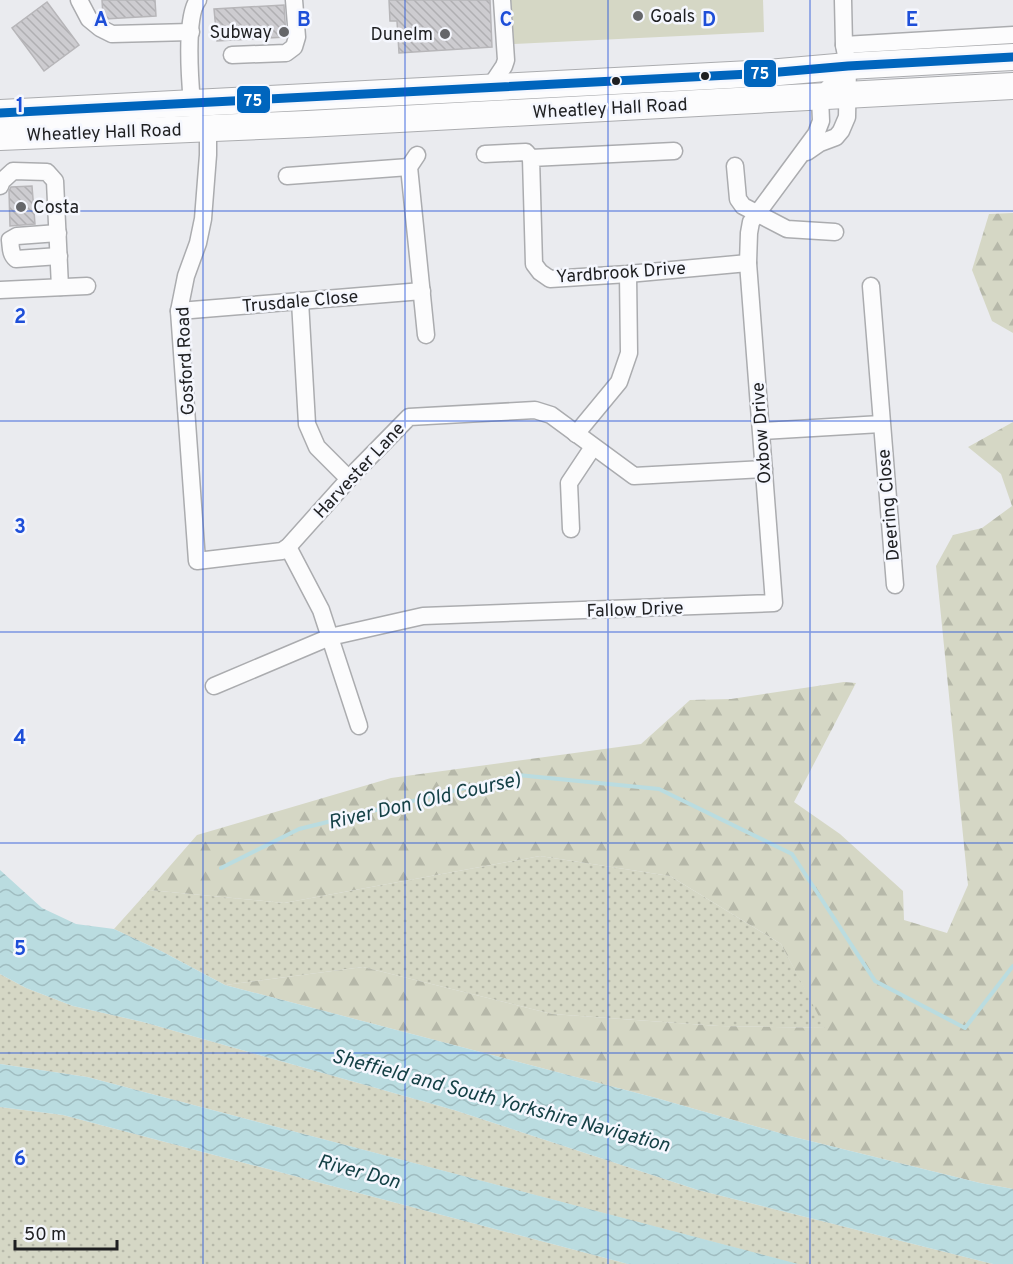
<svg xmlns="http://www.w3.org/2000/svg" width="1013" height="1264" font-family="Overpass,sans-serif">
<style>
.grass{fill:url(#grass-dots)}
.forest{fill:url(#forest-firs)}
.garden{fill:#d5d7c5}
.water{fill:url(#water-waves)}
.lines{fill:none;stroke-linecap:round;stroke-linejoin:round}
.stream{stroke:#badce0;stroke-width:4}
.building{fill:url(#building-back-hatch);stroke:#b7b6b9;stroke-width:1.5}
.minor-casing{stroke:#abacaf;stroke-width:19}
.highway-casing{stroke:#abacaf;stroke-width:28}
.minor{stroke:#fcfcfd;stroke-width:16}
.highway{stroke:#fcfcfd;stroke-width:26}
.bus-1-casing{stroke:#f5f7fe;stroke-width:14}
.bus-1{stroke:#0065bd;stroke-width:9}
.grid{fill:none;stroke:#1d4ed8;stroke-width:1.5;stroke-opacity:0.55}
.poi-dot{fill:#656669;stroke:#f5f7fe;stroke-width:2}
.bus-dot{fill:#1e1f21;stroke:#f5f7fe;stroke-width:2}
.labels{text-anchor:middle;stroke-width:5;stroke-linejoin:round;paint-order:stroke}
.poi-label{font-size:18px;fill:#1e1f21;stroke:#f5f7fe;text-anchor:start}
.street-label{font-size:18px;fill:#1e1f21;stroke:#f5f7fe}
.water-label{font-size:20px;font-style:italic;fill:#154146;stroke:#f5f7fe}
.grid-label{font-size:20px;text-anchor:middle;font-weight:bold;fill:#1d4ed8;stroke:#f5f7fe;stroke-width:5;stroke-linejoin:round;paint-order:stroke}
.line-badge{stroke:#f5f7fe;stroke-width:2}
.badge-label{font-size:16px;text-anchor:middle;font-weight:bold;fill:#fff}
</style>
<defs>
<pattern id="grass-dots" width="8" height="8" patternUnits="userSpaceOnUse" patternTransform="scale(1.5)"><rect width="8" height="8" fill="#d5d7c5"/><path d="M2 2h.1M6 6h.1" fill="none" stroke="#b6b8a9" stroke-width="1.8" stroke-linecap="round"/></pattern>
<pattern id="forest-firs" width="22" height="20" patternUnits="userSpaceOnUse" patternTransform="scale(1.5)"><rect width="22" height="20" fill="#d5d7c5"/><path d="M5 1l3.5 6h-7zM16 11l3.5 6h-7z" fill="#b6b8a9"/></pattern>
<pattern id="water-waves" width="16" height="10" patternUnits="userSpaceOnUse" patternTransform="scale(1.5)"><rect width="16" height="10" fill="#badce0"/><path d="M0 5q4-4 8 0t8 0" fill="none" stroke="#9fbcc0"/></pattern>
<pattern id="building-back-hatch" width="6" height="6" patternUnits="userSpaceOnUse" patternTransform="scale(1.5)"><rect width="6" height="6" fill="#cdccd0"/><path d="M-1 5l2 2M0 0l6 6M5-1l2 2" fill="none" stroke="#b0afb2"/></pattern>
</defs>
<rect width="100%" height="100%" fill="#eaebef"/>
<g class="grass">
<path d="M540,856L670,876L781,944L826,1028L719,1026L552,1014L363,967L225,985L161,951L114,929L149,890L284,903Z"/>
<path d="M0,974L26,988L73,1006L143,1022L454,1110L698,1190L993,1264H796L87,1077L0,1064Z"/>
<path d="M0,1107L63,1115L628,1264H0Z"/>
</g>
<g class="forest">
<path d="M1013,213V333L992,321L972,270L989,214Z"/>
<path d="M1013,422V1189L980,1183L790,1136L656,1098L225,985L363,967L552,1014L719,1026L825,1028L781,944L670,876L540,856L284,903L149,890L197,835L391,778L641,744L690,700L731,699L844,682L856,683L794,802L840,834L903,891L904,920L947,933L968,885L936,566L953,535L982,528L1012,506L1001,474L968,447Z"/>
</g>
<path class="garden" d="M511,0H763L764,32L514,44Z"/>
<g class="water">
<path d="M0,870L42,908L76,924L114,929L161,951L225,985L656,1098L790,1136L980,1183L1013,1189V1264H993L698,1190L454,1110L143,1022L73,1006L26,988L0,974Z"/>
<path d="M0,1064L87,1077L798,1264H628L63,1115L0,1107Z"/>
</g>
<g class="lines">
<path class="stream" d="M221,868L299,829L518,775L659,789L792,854L875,981L965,1028L1013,966"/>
</g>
<g class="building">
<path d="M102,0H155L156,16L105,19L103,17Z"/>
<path d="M389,0H490L492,47L399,53L397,21H390Z"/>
<path d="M47,2L79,45L44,71L12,28Z"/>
<path d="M284,5L286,37L217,41L214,9Z"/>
<path d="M32,186L35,224L10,226L9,191L11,187Z"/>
</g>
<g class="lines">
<g class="minor-casing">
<g id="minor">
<path d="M79,0L89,19L100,28L112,34L191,32"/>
<path d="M844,45L1013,35"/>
<path d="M232,55L286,53L294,47L297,37L294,0"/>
<path d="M490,87L504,66L506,60L502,0"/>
<path d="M198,109L192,103C190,81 185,16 198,0"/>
<path d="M208,128V155L203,219L198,243L186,276L179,311L197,561L282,551L288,547L356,471L409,417L535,410L551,415L634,476L764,469"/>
<path d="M674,151L531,158L534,264L540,272L550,279L628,274L748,263"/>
<path d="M807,152L820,143L836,137L841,131L847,117L848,66L844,45L843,0"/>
<path d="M485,154L526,152L531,158"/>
<path d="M417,155L409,167L426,335"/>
<path d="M735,166L738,199L743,206L787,229L835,232"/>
<path d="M287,176L409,167"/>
<path d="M0,186L2,181L13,171L47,172L55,181L60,287"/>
<path d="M58,233L17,236L10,240C11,247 10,254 16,259L59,256"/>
<path d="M871,286L895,585"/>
<path d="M0,290L87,286"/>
<path d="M300,301L307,424L317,447L349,479"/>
<path d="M179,311L422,291"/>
<path d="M762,431L881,424"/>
<path d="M576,434L619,382L629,353L628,274"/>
<path d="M571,529L569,483L593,447"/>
<path d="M288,547L321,610L359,726"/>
<path d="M214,686L330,637L423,616L774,603L748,263L749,233L751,222L816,134L821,121L820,97L848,66"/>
</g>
</g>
<g class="highway-casing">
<g id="highway">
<path d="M0,113L768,73L848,66L1013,57"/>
<path d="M0,137L307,124L1013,86"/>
</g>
</g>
<use href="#minor" class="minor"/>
<use href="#highway" class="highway"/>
<g class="bus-1-casing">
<path id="bus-1" d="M0,113L768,73L848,66L1013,57"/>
</g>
<use href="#bus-1" class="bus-1"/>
</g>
<path class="grid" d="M203,0V1264M405,0V1264M608,0V1264M810,0V1264M0,211H1013M0,421H1013M0,632H1013M0,843H1013M0,1053H1013"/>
<g class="poi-dot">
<circle cx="638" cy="16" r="6"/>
<circle cx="284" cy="32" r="6"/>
<circle cx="445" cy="34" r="6"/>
<circle cx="21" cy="207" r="6"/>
</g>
<g class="bus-dot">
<circle cx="705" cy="76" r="5"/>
<circle cx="616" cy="81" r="5"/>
</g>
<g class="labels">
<g class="poi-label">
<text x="650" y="22">Goals</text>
<text x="272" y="38" text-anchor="end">Subway</text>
<text x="433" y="40" text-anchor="end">Dunelm</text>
<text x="33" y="213">Costa</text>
</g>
<g class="street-label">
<text transform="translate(610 108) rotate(-3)" y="6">Wheatley Hall Road</text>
<text transform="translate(104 132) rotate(-2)" y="6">Wheatley Hall Road</text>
<text transform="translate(621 272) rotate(-4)" y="6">Yardbrook Drive</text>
<text transform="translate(300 301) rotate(-5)" y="6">Trusdale Close</text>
<text transform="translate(185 361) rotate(-93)" y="6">Gosford Road</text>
<text transform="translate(761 433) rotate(-94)" y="6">Oxbow Drive</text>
<text transform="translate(359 470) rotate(-47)" y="6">Harvester Lane</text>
<text transform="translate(888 505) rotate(-95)" y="6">Deering Close</text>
<text transform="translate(635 609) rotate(-2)" y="6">Fallow Drive</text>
</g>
<g class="water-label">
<text transform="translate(424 800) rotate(-13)" y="7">River Don (Old Course)</text>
<text transform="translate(501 1100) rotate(15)" y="7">Sheffield and South Yorkshire Navigation</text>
<text transform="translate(359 1171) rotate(15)" y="7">River Don</text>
</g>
</g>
<g class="grid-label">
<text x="101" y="26">A</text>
<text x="304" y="26">B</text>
<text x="506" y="26">C</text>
<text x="709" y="26">D</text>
<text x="912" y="26">E</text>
<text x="20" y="112">1</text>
<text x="20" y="323">2</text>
<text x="20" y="533">3</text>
<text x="20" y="744">4</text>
<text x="20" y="955">5</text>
<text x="20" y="1165">6</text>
</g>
<g class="line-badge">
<rect x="743" y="59" width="34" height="29" rx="6" fill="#0065bd"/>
<rect x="236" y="85" width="35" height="29" rx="6" fill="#0065bd"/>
</g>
<g class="badge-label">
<text x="760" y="79">75</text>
<text x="253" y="106">75</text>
</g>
<path d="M15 1240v9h102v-9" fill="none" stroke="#1e1f21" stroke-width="3"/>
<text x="24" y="1240" font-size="18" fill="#1e1f21" stroke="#f5f7fe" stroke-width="4.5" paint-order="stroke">50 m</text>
</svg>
